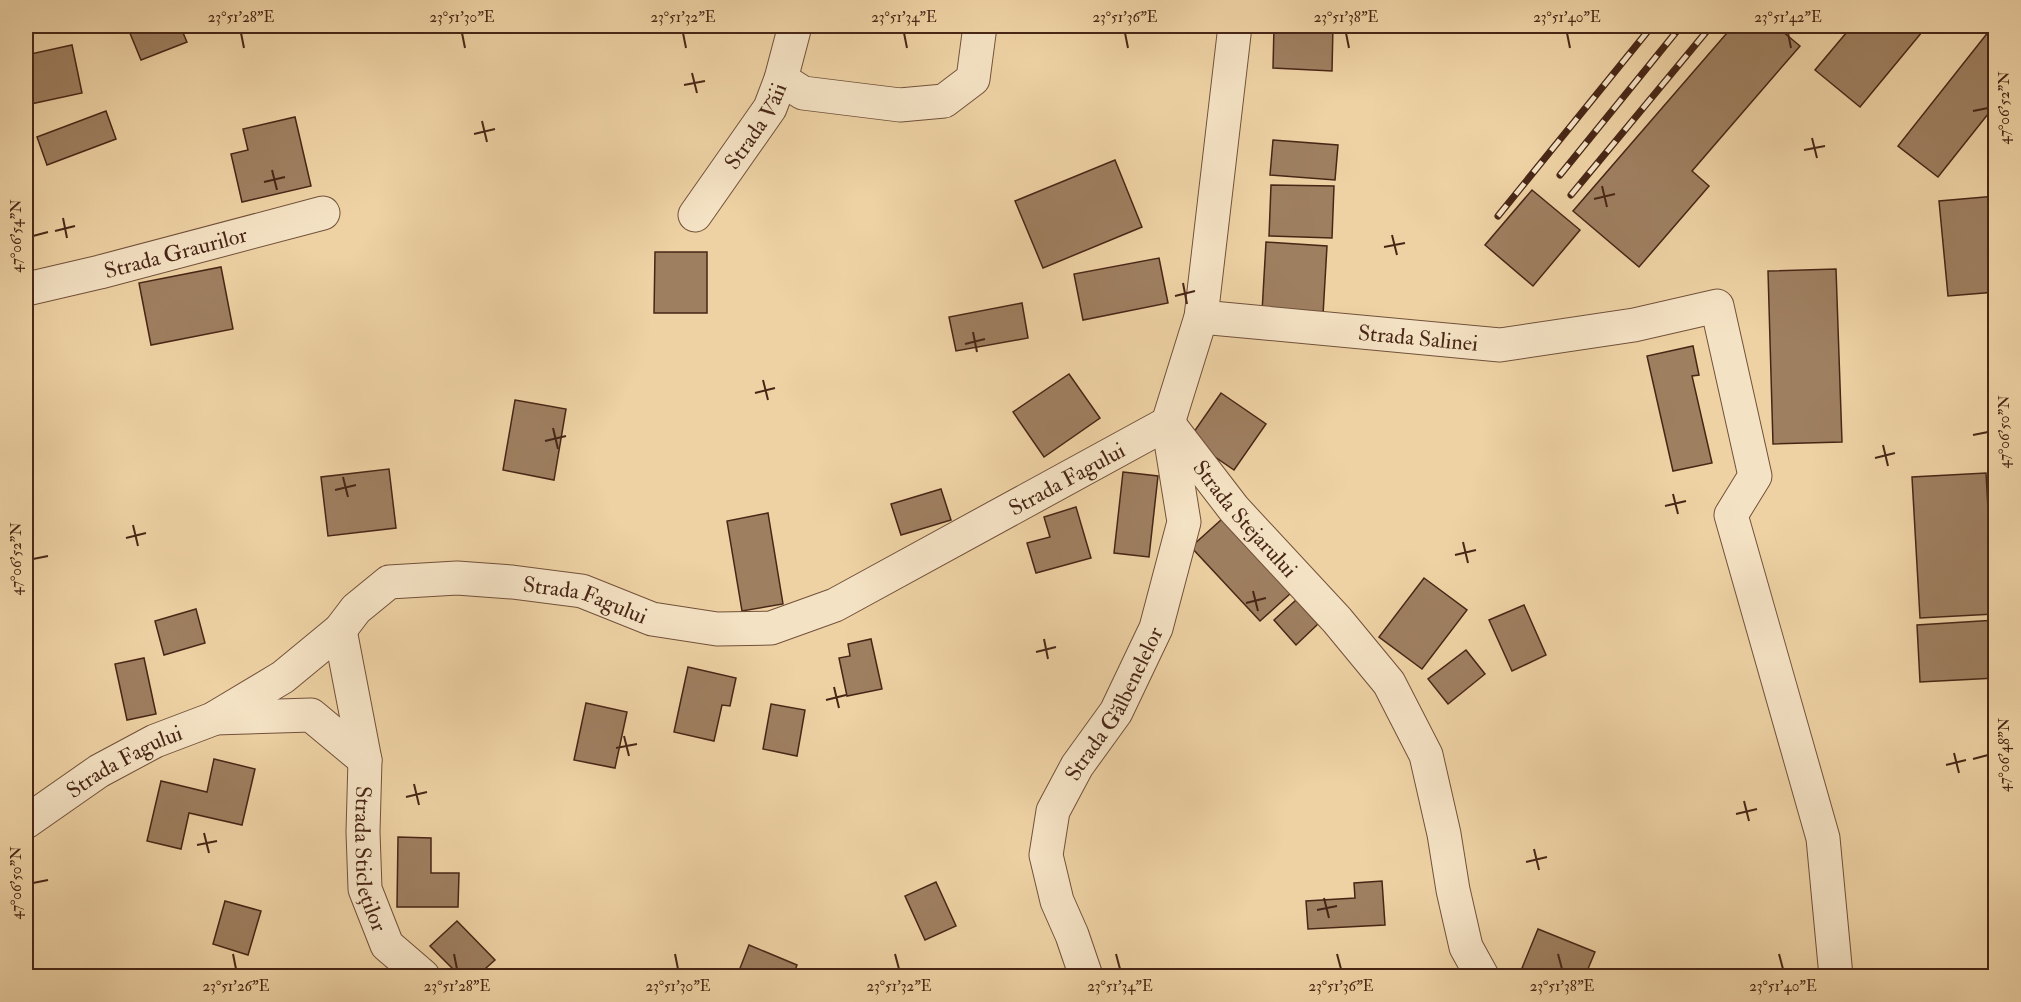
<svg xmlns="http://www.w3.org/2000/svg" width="2021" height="1002" font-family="'IM FELL Double Pica',serif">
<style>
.building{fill:#9e7f60;stroke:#482616;stroke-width:1.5}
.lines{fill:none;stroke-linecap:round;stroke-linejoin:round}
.minor-casing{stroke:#72513a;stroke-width:35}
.minor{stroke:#f4e2c4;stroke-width:33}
.rail-casing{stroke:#482616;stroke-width:7}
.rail{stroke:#f4e2c4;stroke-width:4.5;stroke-dasharray:14;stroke-linecap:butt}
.ticks{fill:none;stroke:#482616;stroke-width:2}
.labels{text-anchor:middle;stroke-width:5;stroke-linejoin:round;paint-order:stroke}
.street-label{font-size:22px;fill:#482616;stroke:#f4e2c4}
.neatline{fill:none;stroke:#482616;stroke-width:2}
.ticks-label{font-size:15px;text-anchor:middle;fill:#482616}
</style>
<rect width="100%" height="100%" fill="#eed2a4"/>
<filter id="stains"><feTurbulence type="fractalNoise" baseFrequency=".00333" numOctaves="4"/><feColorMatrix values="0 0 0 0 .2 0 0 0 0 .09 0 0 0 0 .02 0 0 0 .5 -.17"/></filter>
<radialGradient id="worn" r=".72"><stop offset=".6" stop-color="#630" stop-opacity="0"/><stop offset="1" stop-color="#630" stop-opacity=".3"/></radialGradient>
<g class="building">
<path d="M127,26H180L187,42L141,60Z"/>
<path d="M1274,26H1333L1332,71L1273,68Z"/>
<path d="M1733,26H1776L1800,46L1692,171L1709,186L1639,267L1573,211Z"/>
<path d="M1852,26H1927L1860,107L1815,70Z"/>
<path d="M1993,26H1996V104L1938,177L1898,146Z"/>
<path d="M72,45L82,93L26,105V55Z"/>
<path d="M106,111L116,139L47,165L37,137Z"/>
<path d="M295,117L311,186L242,202L231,154L248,150L243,129Z"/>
<path d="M1273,140L1338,145L1335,180L1270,175Z"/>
<path d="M1115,160L1142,227L1043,268L1015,201Z"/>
<path d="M1271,185L1334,186L1332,238L1269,236Z"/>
<path d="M1532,190L1580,230L1533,286L1485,245Z"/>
<path d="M1996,196V292L1948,296L1939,201Z"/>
<path d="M1266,242L1327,246L1323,315L1262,312Z"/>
<path d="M655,252H707V313H654Z"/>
<path d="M1159,258L1168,303L1083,320L1074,274Z"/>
<path d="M221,267L233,329L151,345L139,283Z"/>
<path d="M1836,269L1842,442L1773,444L1768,271Z"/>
<path d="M1022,303L1028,338L956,351L949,317Z"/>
<path d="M1693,346L1699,375L1692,376L1712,463L1673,471L1647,356Z"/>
<path d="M1069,374L1100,418L1044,457L1013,412Z"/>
<path d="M1221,393L1266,424L1234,470L1189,439Z"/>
<path d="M515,400L566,409L554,480L503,470Z"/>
<path d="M389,469L396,528L328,536L321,477Z"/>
<path d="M1123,472L1158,476L1149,557L1114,553Z"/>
<path d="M1986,473L1994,614L1920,618L1912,477Z"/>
<path d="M941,489L951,520L901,535L891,504Z"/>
<path d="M1076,507L1091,558L1036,573L1027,543L1050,537L1044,517Z"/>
<path d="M768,513L783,604L742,611L727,521Z"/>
<path d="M1222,519L1291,593L1260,621L1191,547Z"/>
<path d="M1424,578L1467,610L1422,669L1379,637Z"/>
<path d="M1296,600L1318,624L1296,645L1274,620Z"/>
<path d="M1524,605L1546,655L1512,671L1489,620Z"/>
<path d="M196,609L205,643L164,655L155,621Z"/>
<path d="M1996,620V678L1920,682L1917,625Z"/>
<path d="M871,639L882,689L847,696L839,658L850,656L848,644Z"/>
<path d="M1466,650L1485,674L1448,704L1428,679Z"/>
<path d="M144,658L156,714L127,720L115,664Z"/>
<path d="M688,667L736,678L730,706L722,705L714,741L674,732Z"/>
<path d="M586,703L627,712L615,768L574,760Z"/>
<path d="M771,704L805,710L797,756L763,749Z"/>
<path d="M214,759L255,769L242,825L189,813L181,849L147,841L161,781L207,792Z"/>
<path d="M398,837L431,838V873H459L458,907H397Z"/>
<path d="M1382,881L1385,925L1308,929L1306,901L1355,898L1354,883Z"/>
<path d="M936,882L956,926L925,940L905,896Z"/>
<path d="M225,901L261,911L248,955L213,944Z"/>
<path d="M457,921L495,960L477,976H460L430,946Z"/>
<path d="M1538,929L1595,952L1585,976H1542L1522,968Z"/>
<path d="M749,945L797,965L793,976H737Z"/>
</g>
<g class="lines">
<g class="minor-casing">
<g id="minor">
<path d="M781,79L803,93L900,105L944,101L973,79L980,26"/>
<path id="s1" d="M695,215L770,108L781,79L795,26"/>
<path id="s2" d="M27,289L100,272L323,213"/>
<path id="s3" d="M1201,317L1500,345L1634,325L1717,306L1755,476L1731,515L1823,838L1836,976"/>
<path id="s4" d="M1171,427L1234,509L1337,620L1389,683L1426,755L1444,834L1453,890L1466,947L1482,976"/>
<path id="s5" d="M340,630L365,760L363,832L365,889L387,945L423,976"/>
<path d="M215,718L311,715L365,760"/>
<path id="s6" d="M26,822L99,771L155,741L213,719L283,677L340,630L356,609L389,582L457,578L512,582L582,591L652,619L717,629L771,628L835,605L1168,423"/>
<path id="s7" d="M1086,976L1072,935L1057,901L1046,855L1053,811L1077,766L1116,712L1156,628L1184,522L1168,423L1201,317L1235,26"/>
</g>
</g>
<use href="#minor" class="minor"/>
<g class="rail-casing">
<g id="rail">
<path d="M1560,175L1681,26"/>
<path d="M1571,195L1711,26"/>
<path d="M1498,216L1652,26"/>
</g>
</g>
<use href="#rail" class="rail"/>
</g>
<path class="ticks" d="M241,33L244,48M462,33L465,48M683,33L686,48M904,33L907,48M1125,33L1128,48M1346,33L1349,48M1567,33L1570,48M1788,33L1791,48M692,73L697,93M684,85L705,81M1973,111L1988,108M482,121L487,142M474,134L495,129M1812,138L1817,158M1804,150L1825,146M272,170L277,190M264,182L285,177M1602,186L1607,207M1594,199L1615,194M63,218L67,238M55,231L75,226M1392,235L1397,255M33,236L48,232M1384,247L1405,243M1183,283L1187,304M1175,296L1195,291M973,332L977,352M965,344L985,339M763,380L768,400M755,393L775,388M553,428L558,449M1973,435L1988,432M545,441L566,436M1883,445L1888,466M1875,458L1895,453M343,477L348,497M335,490L356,485M1673,494L1678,514M1665,506L1686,501M133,525L138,546M126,538L146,533M1463,542L1468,563M1455,555L1476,550M33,559L48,556M1253,591L1258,611M1246,603L1266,598M1044,639L1048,659M1036,652L1056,647M834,687L839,708M826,700L846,695M624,736L629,756M616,748L637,744M1954,753L1959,773M1973,759L1988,755M1946,765L1966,760M414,784L419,805M406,797L427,792M1744,801L1749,821M1736,814L1757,809M204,833L209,853M197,845L217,841M1534,849L1539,870M1526,862L1547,857M33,883L48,880M1324,898L1329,918M1317,910L1337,906M233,954L236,969M454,954L457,969M675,954L678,969M895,954L899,969M1116,954L1120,969M1337,954L1341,969M1558,954L1562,969M1779,954L1783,969"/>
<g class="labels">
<g class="street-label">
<text dy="8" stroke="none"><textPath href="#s1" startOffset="108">Strada Văii</textPath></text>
<text dy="8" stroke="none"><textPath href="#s2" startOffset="153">Strada Graurilor</textPath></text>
<text dy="8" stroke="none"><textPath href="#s3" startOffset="218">Strada Salinei</textPath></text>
<text dy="8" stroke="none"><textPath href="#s6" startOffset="1160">Strada Fagului</textPath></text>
<text dy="8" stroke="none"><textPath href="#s4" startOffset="118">Strada Stejarului</textPath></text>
<text dy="8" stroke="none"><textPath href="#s6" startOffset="638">Strada Fagului</textPath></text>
<text dy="8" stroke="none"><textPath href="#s7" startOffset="296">Strada Gălbenelelor</textPath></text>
<text dy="8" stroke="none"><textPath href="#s6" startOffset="116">Strada Fagului</textPath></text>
<text dy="8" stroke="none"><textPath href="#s5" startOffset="232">Strada Sticleților</textPath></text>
</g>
</g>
<rect width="2021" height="1002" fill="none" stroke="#eed2a4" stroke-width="66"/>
<rect x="33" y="33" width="1955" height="936" class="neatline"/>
<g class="ticks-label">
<text x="241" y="22">23°51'28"E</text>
<text x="462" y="22">23°51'30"E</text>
<text x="683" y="22">23°51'32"E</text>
<text x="904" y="22">23°51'34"E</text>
<text x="1125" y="22">23°51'36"E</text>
<text x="1346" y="22">23°51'38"E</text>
<text x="1567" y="22">23°51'40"E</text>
<text x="1788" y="22">23°51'42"E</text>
<text transform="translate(2004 108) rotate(-90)" y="5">47°06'52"N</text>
<text transform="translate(16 236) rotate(-90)" y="5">47°06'54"N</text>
<text transform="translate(2004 432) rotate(-90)" y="5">47°06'50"N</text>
<text transform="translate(16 559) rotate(-90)" y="5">47°06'52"N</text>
<text transform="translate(2004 755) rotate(-90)" y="5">47°06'48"N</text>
<text transform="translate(16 883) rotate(-90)" y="5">47°06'50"N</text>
<text x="236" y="991">23°51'26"E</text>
<text x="457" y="991">23°51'28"E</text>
<text x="678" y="991">23°51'30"E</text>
<text x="899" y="991">23°51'32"E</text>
<text x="1120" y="991">23°51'34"E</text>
<text x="1341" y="991">23°51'36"E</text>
<text x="1562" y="991">23°51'38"E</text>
<text x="1783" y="991">23°51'40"E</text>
</g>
<rect width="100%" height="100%" filter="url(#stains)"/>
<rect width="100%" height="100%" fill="url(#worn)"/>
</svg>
